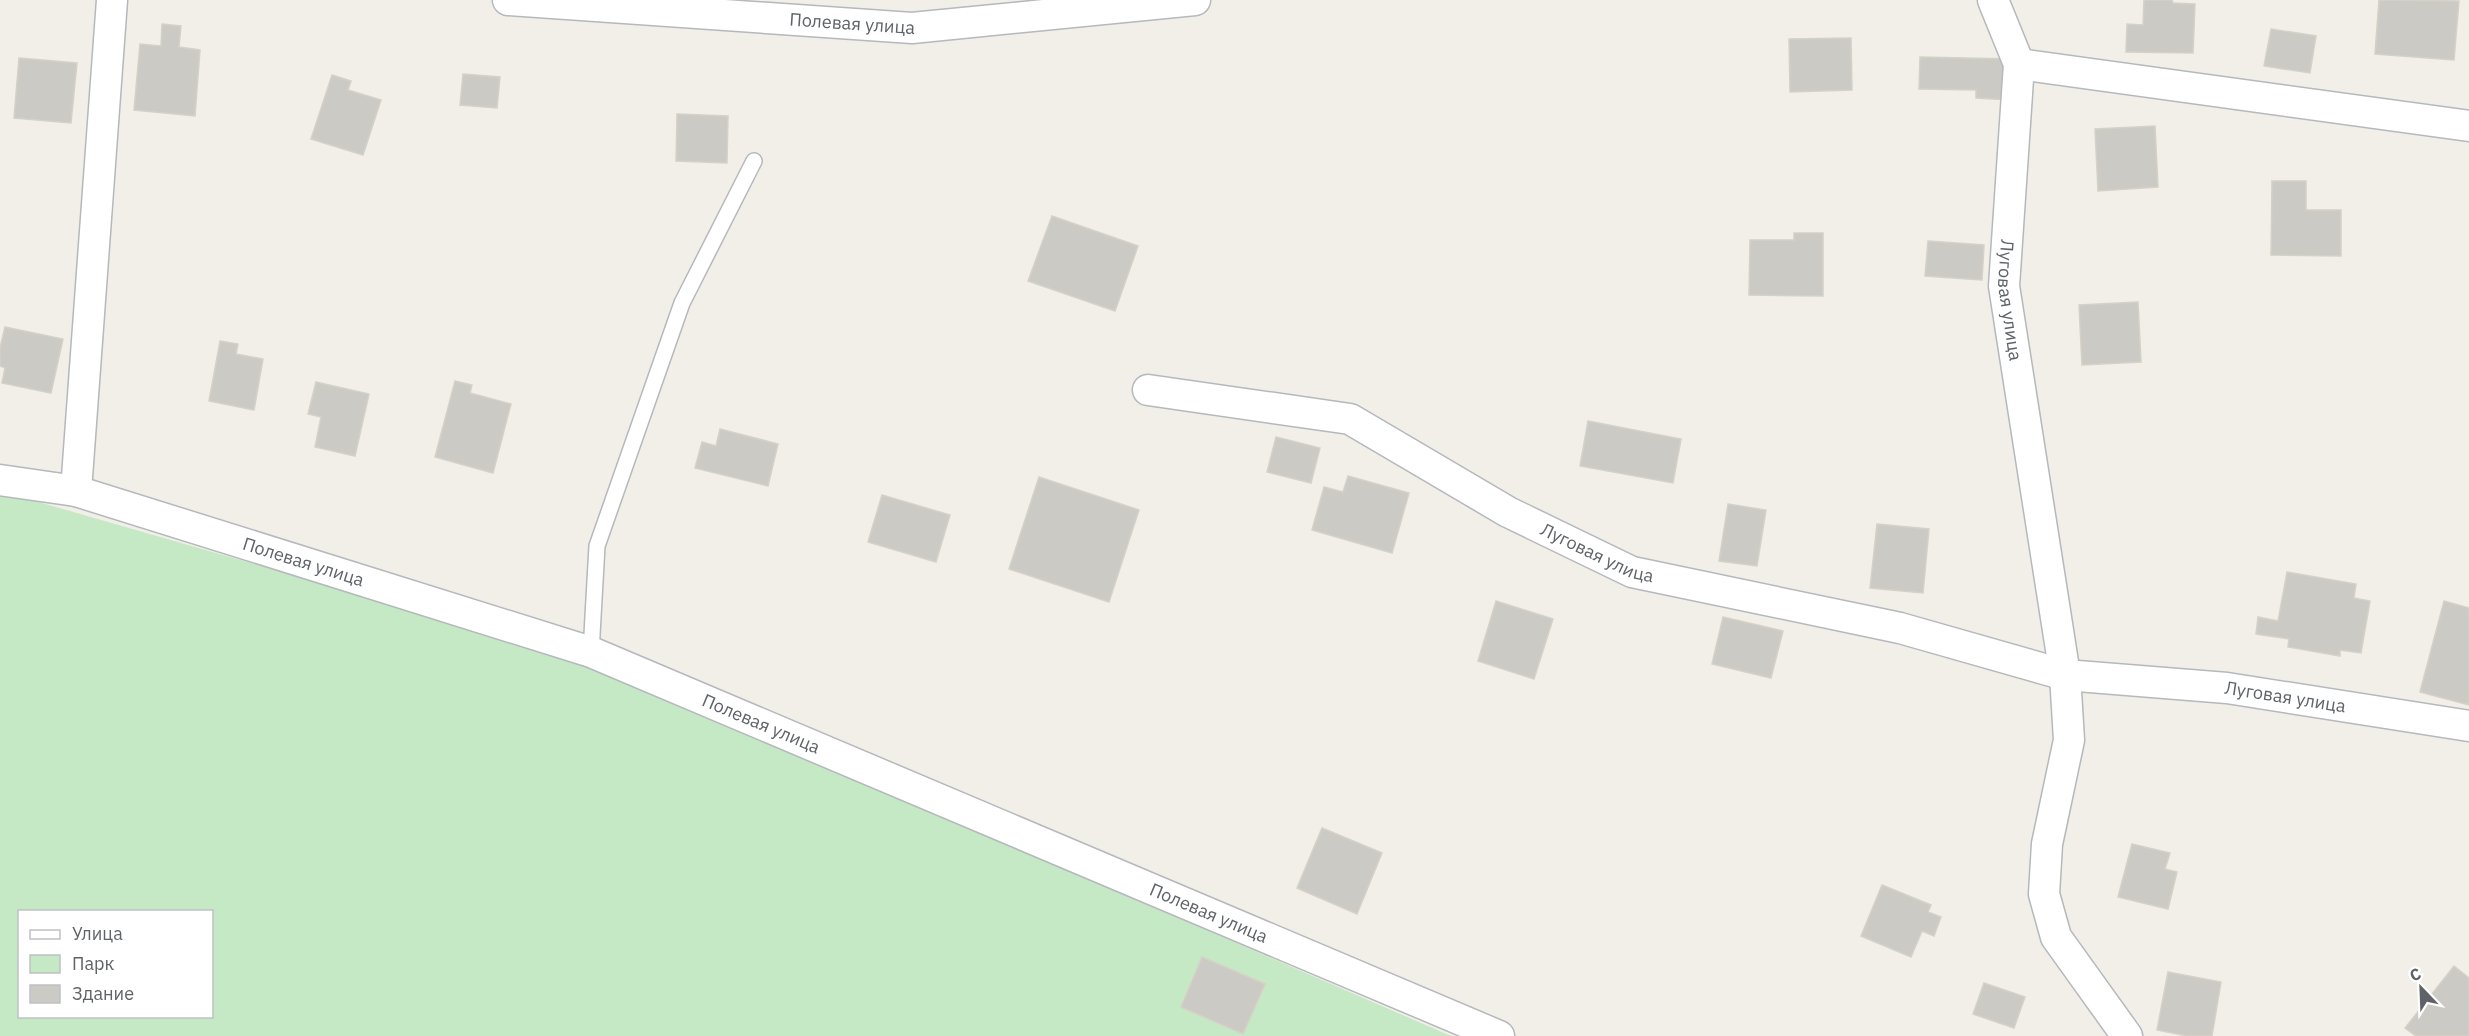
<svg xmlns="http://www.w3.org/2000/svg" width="2469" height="1036" font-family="'IBM Plex Sans',sans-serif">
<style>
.green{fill:#c5e8c5;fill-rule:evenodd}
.building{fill:#cccac5;stroke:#d6d1c6;stroke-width:1.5}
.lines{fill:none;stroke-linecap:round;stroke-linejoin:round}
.lane-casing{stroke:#b5b8bc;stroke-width:18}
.street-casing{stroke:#b5b8bc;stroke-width:33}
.lane{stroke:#fff;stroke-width:15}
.street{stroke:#fff;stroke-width:30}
.labels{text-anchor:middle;stroke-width:4.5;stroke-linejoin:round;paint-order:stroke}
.street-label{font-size:18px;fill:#5f6368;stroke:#fff}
</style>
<rect width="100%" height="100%" fill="#f1efe8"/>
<path class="green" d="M0,496L35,501L574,656L1451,1036H0ZM20,912H212V1016H20Z"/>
<g class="building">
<path d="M2144,0H2172L2173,3L2195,4L2193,53L2126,52L2127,24L2143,25Z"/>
<path d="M2379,0L2459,1L2454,60L2375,54Z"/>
<path d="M162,24L181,26L179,47L200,50L195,116L134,110L140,44L161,46Z"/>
<path d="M2271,29L2316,36L2310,73L2264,66Z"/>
<path d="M1851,38L1852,90L1790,92L1789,39Z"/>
<path d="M1920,57L2011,59L2010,100L1976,98V90L1919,89Z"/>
<path d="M19,58L77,63L71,123L14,118Z"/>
<path d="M463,74L500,77L497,108L460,105Z"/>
<path d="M332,75L351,81L348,90L381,100L363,155L311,139Z"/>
<path d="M677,114L728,116L727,163L676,161Z"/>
<path d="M2155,126L2158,187L2098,191L2095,129Z"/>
<path d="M2272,181H2306V210H2341V256L2271,255Z"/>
<path d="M1052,216L1138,246L1115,311L1028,281Z"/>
<path d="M1794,233H1823V296L1749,295L1750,240H1794Z"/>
<path d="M1928,241L1984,245L1982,280L1925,276Z"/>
<path d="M2138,302L2141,362L2082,365L2079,305Z"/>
<path d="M5,327L63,339L51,393L2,383L5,368L0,366V348Z"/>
<path d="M220,341L238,344L236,354L263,359L254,410L209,401Z"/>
<path d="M455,381L472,385L470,393L511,404L493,473L435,457Z"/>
<path d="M316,382L369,394L355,456L315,447L321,417L308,414Z"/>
<path d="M1588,421L1681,439L1673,483L1580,466Z"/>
<path d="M720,429L778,444L768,486L695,468L702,442L716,446Z"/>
<path d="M1276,437L1320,448L1311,483L1267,472Z"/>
<path d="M1348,476L1409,493L1392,553L1312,530L1324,487L1343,492Z"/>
<path d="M1039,477L1139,510L1109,602L1009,569Z"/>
<path d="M882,495L950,515L936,562L868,542Z"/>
<path d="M1728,504L1766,510L1757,566L1719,561Z"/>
<path d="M1877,524L1929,529L1923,593L1870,588Z"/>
<path d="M2287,572L2356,584L2354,598L2370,601L2361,653L2340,650V656L2288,647L2289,639L2256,634L2258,617L2278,621Z"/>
<path d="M1496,601L1553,619L1534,679L1478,661Z"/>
<path d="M2444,601L2469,608V705L2420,692Z"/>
<path d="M1723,617L1783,631L1771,678L1712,664Z"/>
<path d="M1322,828L1382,853L1357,914L1297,888Z"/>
<path d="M2132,844L2170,853L2165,869L2177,872L2168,909L2118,897Z"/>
<path d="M1882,885L1931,905L1928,912L1941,917L1934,936L1922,931L1911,957L1861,936Z"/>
<path d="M1202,957L1265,984L1243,1034L1181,1007Z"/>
<path d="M2454,966L2469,978V1036H2416L2405,1028Z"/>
<path d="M2168,972L2221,982L2212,1036H2187L2157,1030Z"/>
<path d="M1984,983L2025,997L2014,1028L1973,1014Z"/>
</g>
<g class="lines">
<g class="lane-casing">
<path id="lane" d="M591,652L597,546L682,303L754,161"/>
</g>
<g class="street-casing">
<g id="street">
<path id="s1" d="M508,0L912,28L1195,0"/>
<path id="s2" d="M1993,0L2019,64L2004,286L2065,675L2069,740L2047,844L2044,894L2056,937L2127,1036"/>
<path d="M2019,64L2469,126"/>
<path id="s3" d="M1148,390L1350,419L1508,512L1632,572L1900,628L2065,675L2227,688L2469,726"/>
<path id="s4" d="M0,480L76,491L591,652L1499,1036"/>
<path d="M76,491L112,0"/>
</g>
</g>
<use href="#lane" class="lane"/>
<use href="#street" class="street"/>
</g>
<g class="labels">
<g class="street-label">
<text dy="6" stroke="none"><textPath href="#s1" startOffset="345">Полевая улица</textPath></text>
<text dy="6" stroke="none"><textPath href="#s2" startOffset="306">Луговая улица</textPath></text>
<text dy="6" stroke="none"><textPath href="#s3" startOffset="486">Луговая улица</textPath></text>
<text dy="6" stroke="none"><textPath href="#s4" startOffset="315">Полевая улица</textPath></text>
<text dy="6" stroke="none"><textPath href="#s3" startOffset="1192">Луговая улица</textPath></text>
<text dy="6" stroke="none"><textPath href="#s4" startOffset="801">Полевая улица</textPath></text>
<text dy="6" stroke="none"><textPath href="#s4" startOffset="1287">Полевая улица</textPath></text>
</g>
</g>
<rect x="18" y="910" width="195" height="108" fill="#ffffff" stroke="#bfc1c3" stroke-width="1.5"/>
<rect x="30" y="930" width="30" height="9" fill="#ffffff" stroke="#bfc1c3" stroke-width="1.5"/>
<text x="72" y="940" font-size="18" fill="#5f6368">Улица</text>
<rect x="30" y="955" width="30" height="18" fill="#c5e8c5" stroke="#bfc1c3" stroke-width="1.5"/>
<text x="72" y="970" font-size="18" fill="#5f6368">Парк</text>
<rect x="30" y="985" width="30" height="18" fill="#cccac5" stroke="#bfc1c3" stroke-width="1.5"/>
<text x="72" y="1000" font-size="18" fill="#5f6368">Здание</text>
<g transform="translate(2421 988) rotate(337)" stroke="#ffffff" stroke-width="4.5" paint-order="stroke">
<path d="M0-4.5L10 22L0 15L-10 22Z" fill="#5f6368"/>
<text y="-9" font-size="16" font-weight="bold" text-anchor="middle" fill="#5f6368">С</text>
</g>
</svg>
